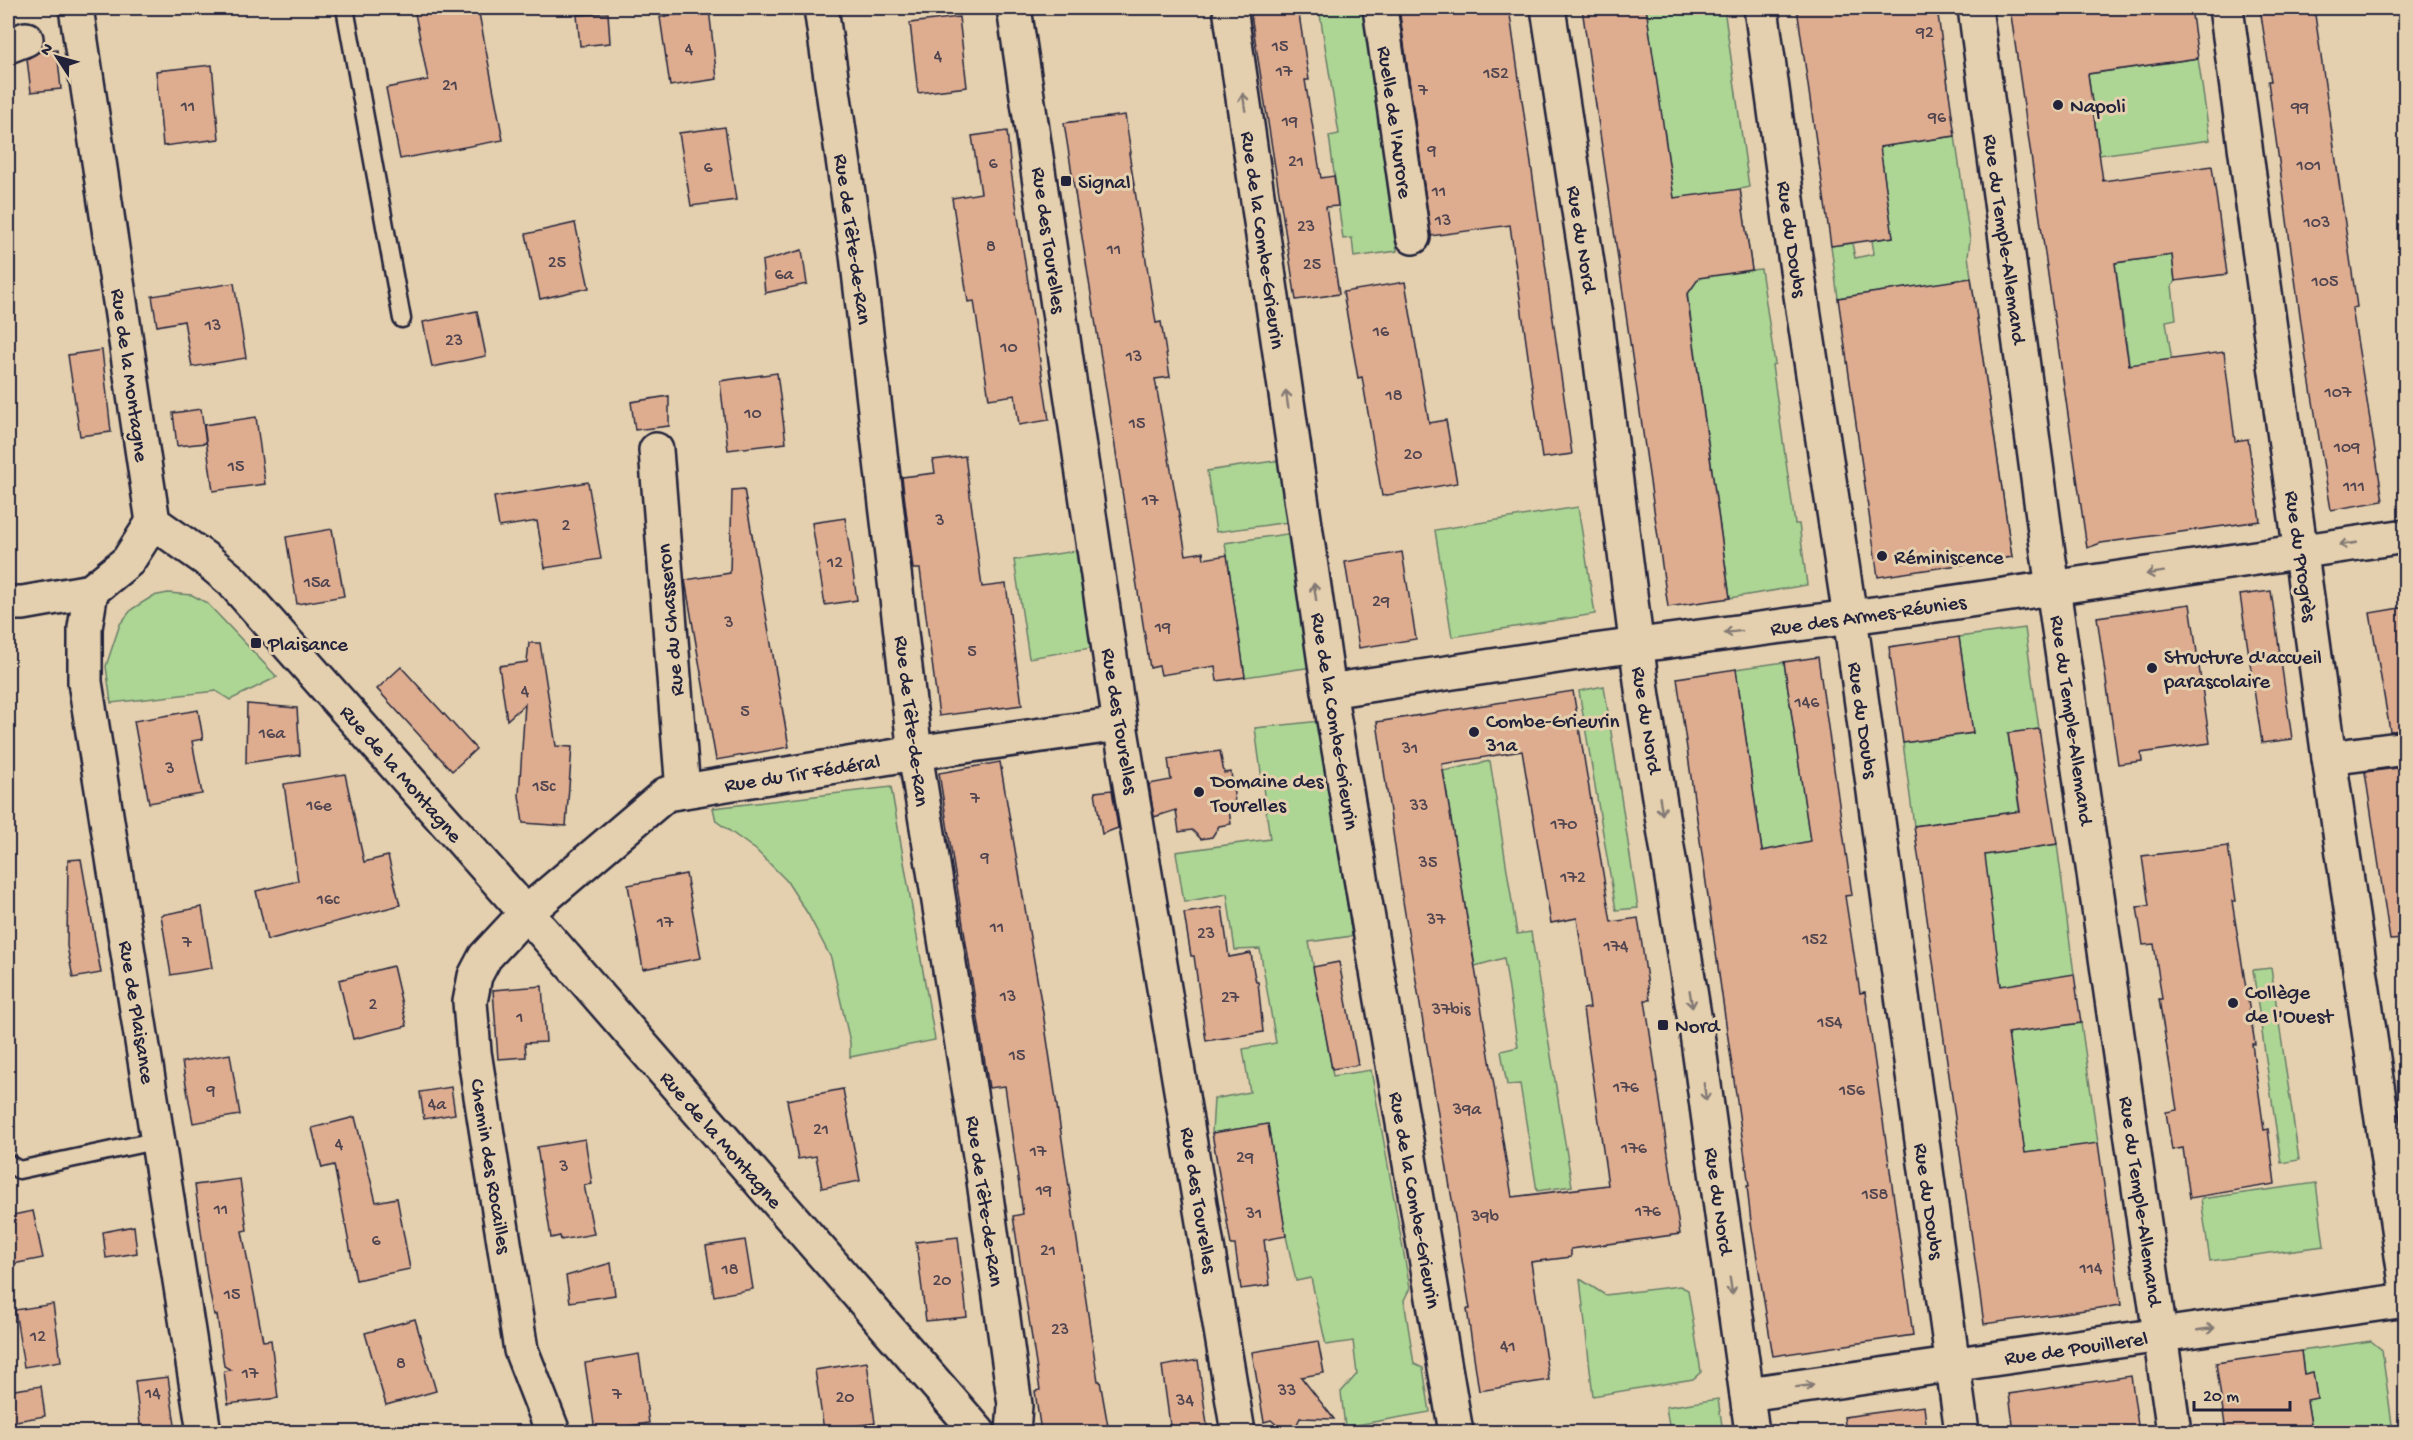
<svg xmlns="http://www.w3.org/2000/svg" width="2413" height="1440" font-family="'Gochi Hand',sans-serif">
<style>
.green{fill:#add694;stroke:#687c68;stroke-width:1.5}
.building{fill:#dead90;stroke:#22223b;stroke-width:1.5;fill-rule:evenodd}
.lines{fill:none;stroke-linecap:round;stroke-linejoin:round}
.lane-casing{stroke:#22223b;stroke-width:21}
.street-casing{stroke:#22223b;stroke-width:38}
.lane{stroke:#e4d0ae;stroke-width:16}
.street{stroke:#e4d0ae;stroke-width:33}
.oneway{stroke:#837974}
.poi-dot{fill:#22223b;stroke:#e4d0ae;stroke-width:2}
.labels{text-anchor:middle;stroke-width:6;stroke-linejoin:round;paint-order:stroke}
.number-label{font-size:18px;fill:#514550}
.poi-label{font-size:21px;fill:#22223b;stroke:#e4d0ae;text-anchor:start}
.street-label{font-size:21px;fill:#22223b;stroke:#e4d0ae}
</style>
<rect width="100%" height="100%" fill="#e4d0ae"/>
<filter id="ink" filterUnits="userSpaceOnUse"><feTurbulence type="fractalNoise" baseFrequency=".0167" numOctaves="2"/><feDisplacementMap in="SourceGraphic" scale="12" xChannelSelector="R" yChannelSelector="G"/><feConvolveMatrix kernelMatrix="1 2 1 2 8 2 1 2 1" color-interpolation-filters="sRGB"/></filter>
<g filter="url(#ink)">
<g class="green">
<path d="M1319,8H1363L1397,251L1354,257L1352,238L1343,239L1329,136L1339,134Z"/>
<path d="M1646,8H1724L1749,187L1740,189L1752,270L1761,269L1775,364L1772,365L1795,524H1799L1807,585L1730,598L1664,128L1601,137L1660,108Z"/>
<path d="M1864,8H1906L1913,58L1944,54L1949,93L1919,97L1925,140L1955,136L1970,240L1968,256L2012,557L1941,567L1901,289L1838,298L1831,246L1852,243L1855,258L1874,254L1872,240L1893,237L1882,161L1820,169L1818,156L1882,147Z"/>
<path d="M2198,58L2210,140L2099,155L2088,74Z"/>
<path d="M2172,255L2175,281L2172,286L2176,319L2166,321L2185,449L2142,455L2115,263Z"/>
<path d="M1288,459L1297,521L1216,532L1207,471Z"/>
<path d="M1578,507L1595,614L1452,637L1435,530Z"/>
<path d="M1293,533L1312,667L1245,677L1225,543Z"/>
<path d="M1076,551L1091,648L1029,658L1014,560Z"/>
<path d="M168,593L192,595L207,603L277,677L230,700L216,691L111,703L106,666L120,624L132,609L153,596Z"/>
<path d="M2025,628L2039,729L2008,734L2019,808L2030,848L2057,844L2074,974L2048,1027L2081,1023L2098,1143L2045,1315L2021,1125L1977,817L1914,826L1903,743L1973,733L1959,637Z"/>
<path d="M1784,662L1819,900L1762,851L1736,669Z"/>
<path d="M1604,686L1638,908L1616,910L1579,691Z"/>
<path d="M1320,721L1352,936L1309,942L1333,1076L1371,1070L1410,1288L1404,1300L1414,1364L1423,1368L1430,1412L1345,1427L1341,1392L1357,1374L1353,1341L1326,1345L1311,1278L1296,1281L1286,1236L1268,1124L1212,1133L1214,1099L1250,1092L1243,1049L1276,1043L1260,949L1235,950L1227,894L1184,902L1176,852L1270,839L1255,728Z"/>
<path d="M1490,761L1517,934L1531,932L1572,1186L1537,1191L1520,1084L1507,1085L1501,1051L1518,1047L1504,958L1475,966L1443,771Z"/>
<path d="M891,787L935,1040L850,1057V1042L831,958L808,914L786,880L756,850L716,821L713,808Z"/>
<path d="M2271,968L2299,1160L2281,1163L2253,970Z"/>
<path d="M2316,1183L2324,1246L2210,1261L2201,1199Z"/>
<path d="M1580,1279L1605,1295L1680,1286L1688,1290L1701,1372L1693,1379L1593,1396Z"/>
<path d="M2371,1341L2382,1350L2393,1432H2298L2312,1430L2307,1400L2317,1398L2313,1373L2304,1374L2301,1351Z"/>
<path d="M1718,1399L1723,1432H1670L1666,1407Z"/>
</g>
<g class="building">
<path d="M414,8H478L503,140L400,159L386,88L428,80Z"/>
<path d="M1250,8H1298L1309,80H1305L1321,178L1334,176L1338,206L1326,207L1339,294L1296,300Z"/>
<path d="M1399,8H1509L1572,454L1542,458L1510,225L1431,236Z"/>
<path d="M1582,8H1646L1674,198L1740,189L1752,270L1699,278L1687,295L1730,598L1668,607Z"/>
<path d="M1797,8H1937L1955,136L1880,147L1893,237L1831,246Z"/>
<path d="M2010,8H2191L2198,58L2088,74L2103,181L2212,166L2227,274L2175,281L2172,255L2115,263L2123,327L2129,365L2224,352L2235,441L2248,439L2260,521L2101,543L2087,548Z"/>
<path d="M2260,8H2314L2357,307L2352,308L2383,501L2331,510L2306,359L2268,81H2271Z"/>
<path d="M709,9L717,79L670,86L660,17Z"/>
<path d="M608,13L610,43L580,46L577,15Z"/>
<path d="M959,17L967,87L918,93L910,23Z"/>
<path d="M57,50L61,89L31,92L27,59L39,52Z"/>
<path d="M212,65L219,139L163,146L156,71Z"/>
<path d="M1125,115L1131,153H1129L1156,323L1161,322L1170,377L1155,379L1186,555L1203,552L1204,559L1227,555L1245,677L1217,681L1215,666L1161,675L1159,666L1150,668L1064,123Z"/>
<path d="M725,127L736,200L691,206L679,133Z"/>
<path d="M1007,131L1011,171L1049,420L1019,425L1015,395L989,399L974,301L968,302L952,198L981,193L972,136Z"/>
<path d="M575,223L589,288L540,299L526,234Z"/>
<path d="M802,250L807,284L765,293L762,261Z"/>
<path d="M1971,278L2012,557L1878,577L1838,298Z"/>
<path d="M1405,282L1429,423L1446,420L1457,483L1382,496L1362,377L1358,378L1343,292Z"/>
<path d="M234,283L246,358L192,367L184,321L157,326L152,296Z"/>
<path d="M477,311L486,356L432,367L423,322Z"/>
<path d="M102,350L111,432L80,436L68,355Z"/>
<path d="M777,373L786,443L728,450L720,381Z"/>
<path d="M669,396V426L635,430L631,402Z"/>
<path d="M201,409L206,443L177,446L173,413Z"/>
<path d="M256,417L265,484L213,491L204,425Z"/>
<path d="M965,456L982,587L1006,584L1022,705L939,716L920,569H913L902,477L935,473L933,460Z"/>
<path d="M588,482L601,559L545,568L537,521L499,527L494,497Z"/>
<path d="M744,489L789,747L716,760L685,580L730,573L732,490Z"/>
<path d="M845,518L857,600L825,605L812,523Z"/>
<path d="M332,529L344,596L297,604L286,537Z"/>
<path d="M1402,552L1416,639L1359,648L1345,562Z"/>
<path d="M2271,591L2292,739L2262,743L2240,595Z"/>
<path d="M2190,604L2210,743L2141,753L2142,761L2118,764L2097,617Z"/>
<path d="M2406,607V730L2390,731L2370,613Z"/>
<path d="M1959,637L1973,733L1903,743L1889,647Z"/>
<path d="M529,643H540L556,746L572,747L566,826L523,823L519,795L525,704L507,720L499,666L527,662Z"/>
<path d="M1818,657L1852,895L1845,896L1860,993L1865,992L1913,1335L1773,1356L1751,1222L1747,1186H1749L1677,678L1736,669L1762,851L1810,841L1784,662Z"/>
<path d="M401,667L476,749L452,771L377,689Z"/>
<path d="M1573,691L1611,922L1638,918L1650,1000H1645L1680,1234L1571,1249V1257L1531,1262L1549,1380L1479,1391L1467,1309H1470L1402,895L1377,722ZM1522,751L1551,923L1577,918L1590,1008L1583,1009L1608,1185L1512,1197L1442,764Z"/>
<path d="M247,704L297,708L300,755L246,763Z"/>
<path d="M198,710L203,739L192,741L202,794L149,803L134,721Z"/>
<path d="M2039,729L2057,844L1985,855L2001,986L2074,974L2081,1023L2008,1033L2025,1153L2098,1143L2121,1305L1984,1324L1914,826L2020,811L2008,733Z"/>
<path d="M1220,751L1224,773L1231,772L1235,802L1228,803L1231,824L1219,826L1212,837L1201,839L1192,830L1179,832L1176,810L1154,817L1149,784L1171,780L1168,759Z"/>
<path d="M1000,762L1044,1019L1098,1381H1100L1109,1432H1041L1035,1391L1040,1390L1013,1216L1023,1214L1005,1086L989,1088L939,773Z"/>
<path d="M2406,767V939L2390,940L2365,772Z"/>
<path d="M345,774L364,862L388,856L400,905L267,940L256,891L298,881L284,784Z"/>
<path d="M1112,790L1118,828L1102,834L1095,792Z"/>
<path d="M2228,846L2236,901H2232L2255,1044H2252L2264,1130L2268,1129L2275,1184L2190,1198L2183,1148L2172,1150L2166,1112L2177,1110L2159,999H2162L2154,944L2143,945L2137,907L2149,906L2142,856Z"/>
<path d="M81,859L101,973L73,978L67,946L68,860Z"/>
<path d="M686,874L701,958L643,969L628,885Z"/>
<path d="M202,907L212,968L171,975L161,915Z"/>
<path d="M1222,907L1229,957L1251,953L1254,973L1256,982H1258L1263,1032L1206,1041L1194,956H1191L1184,913Z"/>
<path d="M1339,962L1358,1065L1332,1069L1313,967Z"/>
<path d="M393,966L407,1026L353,1039L339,980Z"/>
<path d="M542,986L546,1042L525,1043L526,1057L498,1059L493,990Z"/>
<path d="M230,1054L240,1115L193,1123L182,1062Z"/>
<path d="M451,1087L455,1114L424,1119L420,1092Z"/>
<path d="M843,1089L860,1181L822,1188L816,1156L798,1159L787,1100Z"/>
<path d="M355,1117L376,1202L397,1198L410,1269L356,1280L334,1165L322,1168L312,1128Z"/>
<path d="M1268,1124L1286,1236L1264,1240L1270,1285L1241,1289L1235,1245H1231L1212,1133Z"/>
<path d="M585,1139L592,1184L584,1185L594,1234L561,1240L560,1236L551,1238L537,1147Z"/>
<path d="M240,1179L247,1230L242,1231L263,1341L271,1340L278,1398L228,1404L224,1371L231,1370L224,1366L217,1315H214L207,1277L195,1185Z"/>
<path d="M33,1211L43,1258L8,1265V1216Z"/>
<path d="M134,1226L137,1253L106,1258L103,1232Z"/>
<path d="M958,1237L967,1317L926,1321L916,1242Z"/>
<path d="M745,1240L753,1289L714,1296L706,1246Z"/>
<path d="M611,1263L615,1295L570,1302L566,1276Z"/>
<path d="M53,1304L61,1361L24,1367L15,1310Z"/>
<path d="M415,1319L436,1391L386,1405L365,1333Z"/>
<path d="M1318,1341L1324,1373L1301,1377L1334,1419L1300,1418L1293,1432H1285L1271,1420L1264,1422L1252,1352Z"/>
<path d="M2301,1351L2304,1374L2313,1372L2317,1398L2307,1400L2312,1431L2226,1432L2216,1363Z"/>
<path d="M639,1354L649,1423L595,1431L585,1363Z"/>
<path d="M1198,1360L1208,1432H1171L1162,1366Z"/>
<path d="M867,1362L875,1423L824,1430L815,1370Z"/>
<path d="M2131,1376L2139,1432H2014L2009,1394Z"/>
<path d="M168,1377L176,1432H141L135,1381Z"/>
<path d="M41,1386L45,1416L10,1422L8,1391Z"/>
<path d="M1924,1406L1927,1432H1846L1844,1417Z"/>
</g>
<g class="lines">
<g class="lane-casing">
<g id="lane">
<path d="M345,8L402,319"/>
<path d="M8,1163L19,1170L159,1140"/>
</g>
</g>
<g class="street-casing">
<g id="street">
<path d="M76,8L153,522L207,560L232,581L543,932L978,1432"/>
<path d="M821,8L857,255L915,753L983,1174L1015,1405L1013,1432"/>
<path d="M1014,8L1120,724L1238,1432"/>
<path d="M1230,8L1329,691L1456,1432"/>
<path d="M1380,8L1413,237"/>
<path d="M1548,8L1596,322L1643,697L1697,1034L1752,1432"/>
<path d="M1761,8L1793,243L1850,617L1962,1432"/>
<path d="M1975,8L2047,546L2174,1432"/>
<path d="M2226,8L2329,758L2406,1283"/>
<path d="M8,46L26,39"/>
<path d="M656,450L683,791"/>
<path d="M91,591L85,628V682L204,1432"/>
<path d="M8,603H23L91,591L128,561L153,522"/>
<path d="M1329,691L1571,654L1888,612L2406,536"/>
<path d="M2329,758L2406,748"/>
<path d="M1747,1394L2406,1300"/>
<path d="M553,1432L521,1350L474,1052L470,1002L475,976L485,957L526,913L666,794L915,753L1120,724"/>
</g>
</g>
<use href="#lane" class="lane"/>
<use href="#street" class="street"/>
</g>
<defs><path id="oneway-shaft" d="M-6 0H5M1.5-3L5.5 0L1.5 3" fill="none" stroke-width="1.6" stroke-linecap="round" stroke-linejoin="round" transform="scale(1.5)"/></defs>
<g class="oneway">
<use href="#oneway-shaft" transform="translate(1244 102) rotate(-98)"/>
<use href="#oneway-shaft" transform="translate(1287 399) rotate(-98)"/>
<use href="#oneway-shaft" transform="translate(2348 544) rotate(172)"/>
<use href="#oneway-shaft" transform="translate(2155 573) rotate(171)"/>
<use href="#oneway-shaft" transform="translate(1315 592) rotate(-98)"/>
<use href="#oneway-shaft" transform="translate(1733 632) rotate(173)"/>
<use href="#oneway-shaft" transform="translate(1661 806) rotate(81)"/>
<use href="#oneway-shaft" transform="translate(1691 999) rotate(81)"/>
<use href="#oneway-shaft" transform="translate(1705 1092) rotate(82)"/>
<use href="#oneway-shaft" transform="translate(1731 1286) rotate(82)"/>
<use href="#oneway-shaft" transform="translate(2206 1329) rotate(-8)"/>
<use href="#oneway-shaft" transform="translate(1805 1386) rotate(-8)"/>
</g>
</g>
<g class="poi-dot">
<circle cx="2058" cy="105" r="6"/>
<rect x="1060" y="175" width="12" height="12" rx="3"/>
<circle cx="1882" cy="556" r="6"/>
<rect x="250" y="637" width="12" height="12" rx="3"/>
<circle cx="2152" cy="668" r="6"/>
<circle cx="1474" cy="732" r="6"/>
<circle cx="1199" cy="792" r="6"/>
<circle cx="2233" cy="1003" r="6"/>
<rect x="1657" y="1019" width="12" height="12" rx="3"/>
</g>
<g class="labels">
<g class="number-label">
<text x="1925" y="37">92</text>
<text x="1280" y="51">15</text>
<text x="689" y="54">4</text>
<text x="938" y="61">4</text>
<text x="1284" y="76">17</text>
<text x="1496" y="78">152</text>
<text x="450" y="90">21</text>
<text x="1423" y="95">7</text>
<text x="188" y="111">11</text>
<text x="2300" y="112">99</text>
<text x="1937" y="122">96</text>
<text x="1290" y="126">19</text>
<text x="1432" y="155">9</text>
<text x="1296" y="166">21</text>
<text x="993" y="168">6</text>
<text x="2309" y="170">101</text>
<text x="708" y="172">6</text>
<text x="1439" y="196">11</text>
<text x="1443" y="225">13</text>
<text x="2317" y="227">103</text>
<text x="1306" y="231">23</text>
<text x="991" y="251">8</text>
<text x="1114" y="254">11</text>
<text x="557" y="267">25</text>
<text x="1312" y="269">25</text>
<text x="784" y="279">6a</text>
<text x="2325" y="286">105</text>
<text x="213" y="330">13</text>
<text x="1381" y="336">16</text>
<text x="454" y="345">23</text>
<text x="1009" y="352">10</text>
<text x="1134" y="361">13</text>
<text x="2338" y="397">107</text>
<text x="1394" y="400">18</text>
<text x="753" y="418">10</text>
<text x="1137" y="428">15</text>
<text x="2347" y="452">109</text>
<text x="1413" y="459">20</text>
<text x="236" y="471">15</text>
<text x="2354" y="491">111</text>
<text x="1150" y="505">17</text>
<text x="940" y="525">3</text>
<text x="566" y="530">2</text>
<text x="835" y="567">12</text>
<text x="317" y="587">15a</text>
<text x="1381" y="606">29</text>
<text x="729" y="627">3</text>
<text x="1163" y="632">19</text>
<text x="972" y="656">5</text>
<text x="525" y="696">4</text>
<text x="1807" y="707">146</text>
<text x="745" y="716">5</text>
<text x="272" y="738">16a</text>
<text x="1410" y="753">31</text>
<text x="170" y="773">3</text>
<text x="544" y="791">15c</text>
<text x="975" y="803">7</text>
<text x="319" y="810">16e</text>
<text x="1419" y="810">33</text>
<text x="1564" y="829">170</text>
<text x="985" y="862">9</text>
<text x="1428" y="867">35</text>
<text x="1573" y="882">172</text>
<text x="328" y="904">16c</text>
<text x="1436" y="924">37</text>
<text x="665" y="927">17</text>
<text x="997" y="932">11</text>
<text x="1206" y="938">23</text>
<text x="1815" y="944">152</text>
<text x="187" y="947">7</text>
<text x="1616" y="951">174</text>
<text x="1008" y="1001">13</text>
<text x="1230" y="1002">27</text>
<text x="373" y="1009">2</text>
<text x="1451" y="1014">37bis</text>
<text x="520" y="1022">1</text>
<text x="1830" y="1027">154</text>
<text x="1017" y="1060">15</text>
<text x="1626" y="1092">176</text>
<text x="211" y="1095">9</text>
<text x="1852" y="1095">156</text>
<text x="437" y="1109">4a</text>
<text x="1467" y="1114">39a</text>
<text x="821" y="1134">21</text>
<text x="339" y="1149">4</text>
<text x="1634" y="1153">176</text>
<text x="1038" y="1156">17</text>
<text x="1245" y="1162">29</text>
<text x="564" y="1171">3</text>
<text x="1044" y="1195">19</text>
<text x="1875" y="1199">158</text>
<text x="221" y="1214">11</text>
<text x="1648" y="1216">176</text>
<text x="1254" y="1218">31</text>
<text x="1485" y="1221">39b</text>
<text x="376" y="1245">6</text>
<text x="1048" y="1255">21</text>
<text x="2091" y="1273">114</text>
<text x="730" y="1274">18</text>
<text x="942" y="1285">20</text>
<text x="232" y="1299">15</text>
<text x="1060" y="1334">23</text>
<text x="38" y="1341">12</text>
<text x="1508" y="1351">41</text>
<text x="401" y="1368">8</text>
<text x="250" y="1378">17</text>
<text x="1287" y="1395">33</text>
<text x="153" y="1398">14</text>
<text x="617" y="1399">7</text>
<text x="845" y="1402">20</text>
<text x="1185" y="1405">34</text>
</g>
<g class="poi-label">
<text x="2070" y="112">Napoli</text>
<text x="1078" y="188">Signal</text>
<text x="1894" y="563">Réminiscence</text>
<text x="268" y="650">Plaisance</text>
<text x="2164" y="663">Structure d'accueil<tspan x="2164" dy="24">parascolaire</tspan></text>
<text x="1486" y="727">Combe-Grieurin<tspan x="1486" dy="24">31a</tspan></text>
<text x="1211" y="787">Domaine des<tspan x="1211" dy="24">Tourelles</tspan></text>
<text x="2245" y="998">Collège<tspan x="2245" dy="24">de l'Ouest</tspan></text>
<text x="1675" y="1032">Nord</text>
</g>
<g class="street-label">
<text transform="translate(1396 122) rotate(82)" y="7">Ruelle de l'Aurore</text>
<text transform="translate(854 239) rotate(82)" y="7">Rue de Tête-de-Ran</text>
<text transform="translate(1583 239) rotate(81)" y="7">Rue du Nord</text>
<text transform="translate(1793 239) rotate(82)" y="7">Rue du Doubs</text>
<text transform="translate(2006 239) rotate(82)" y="7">Rue du Temple-Allemand</text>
<text transform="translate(1050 240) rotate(82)" y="7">Rue des Tourelles</text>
<text transform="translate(1264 240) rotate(82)" y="7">Rue de la Combe-Grieurin</text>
<text transform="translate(131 375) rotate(82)" y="7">Rue de la Montagne</text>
<text transform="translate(2302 556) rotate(82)" y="7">Rue du Progrès</text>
<text transform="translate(1868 614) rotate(-8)" y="7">Rue des Armes-Réunies</text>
<text transform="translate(669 620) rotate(-95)" y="7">Rue du Chasseron</text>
<text transform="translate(1648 720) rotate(81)" y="7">Rue du Nord</text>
<text transform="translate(1864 720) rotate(82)" y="7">Rue du Doubs</text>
<text transform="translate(2073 720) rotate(82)" y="7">Rue du Temple-Allemand</text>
<text transform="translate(913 721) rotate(83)" y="7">Rue de Tête-de-Ran</text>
<text transform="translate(1121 721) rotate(81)" y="7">Rue des Tourelles</text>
<text transform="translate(1336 721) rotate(81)" y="7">Rue de la Combe-Grieurin</text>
<text transform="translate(802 772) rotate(-9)" y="7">Rue du Tir Fédéral</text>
<text transform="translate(402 773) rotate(49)" y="7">Rue de la Montagne</text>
<text transform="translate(138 1012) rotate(81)" y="7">Rue de Plaisance</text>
<text transform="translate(722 1139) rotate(49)" y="7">Rue de la Montagne</text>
<text transform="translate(492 1166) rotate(81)" y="7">Chemin des Rocailles</text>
<text transform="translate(1200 1200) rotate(81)" y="7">Rue des Tourelles</text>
<text transform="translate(1416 1200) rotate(80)" y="7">Rue de la Combe-Grieurin</text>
<text transform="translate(986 1201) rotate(82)" y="7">Rue de Tête-de-Ran</text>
<text transform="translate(1720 1201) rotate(82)" y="7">Rue du Nord</text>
<text transform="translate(1930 1201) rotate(82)" y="7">Rue du Doubs</text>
<text transform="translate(2142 1201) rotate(82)" y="7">Rue du Temple-Allemand</text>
<text transform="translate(2076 1347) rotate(-8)" y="7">Rue de Pouillerel</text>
</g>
</g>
<rect width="2413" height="1440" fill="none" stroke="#e4d0ae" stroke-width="30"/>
<rect x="15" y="15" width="2383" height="1410" fill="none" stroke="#22223b" stroke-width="2" filter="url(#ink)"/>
<g transform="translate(57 57) rotate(306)" stroke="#e4d0ae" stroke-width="4.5" paint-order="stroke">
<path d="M0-4.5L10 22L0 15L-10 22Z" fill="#22223b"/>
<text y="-9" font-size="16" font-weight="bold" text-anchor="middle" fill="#22223b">N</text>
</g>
<path d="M2194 1401v9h96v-9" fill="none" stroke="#22223b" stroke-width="3"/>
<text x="2203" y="1401" font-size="18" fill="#22223b" stroke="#e4d0ae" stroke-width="4.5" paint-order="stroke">20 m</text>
</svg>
